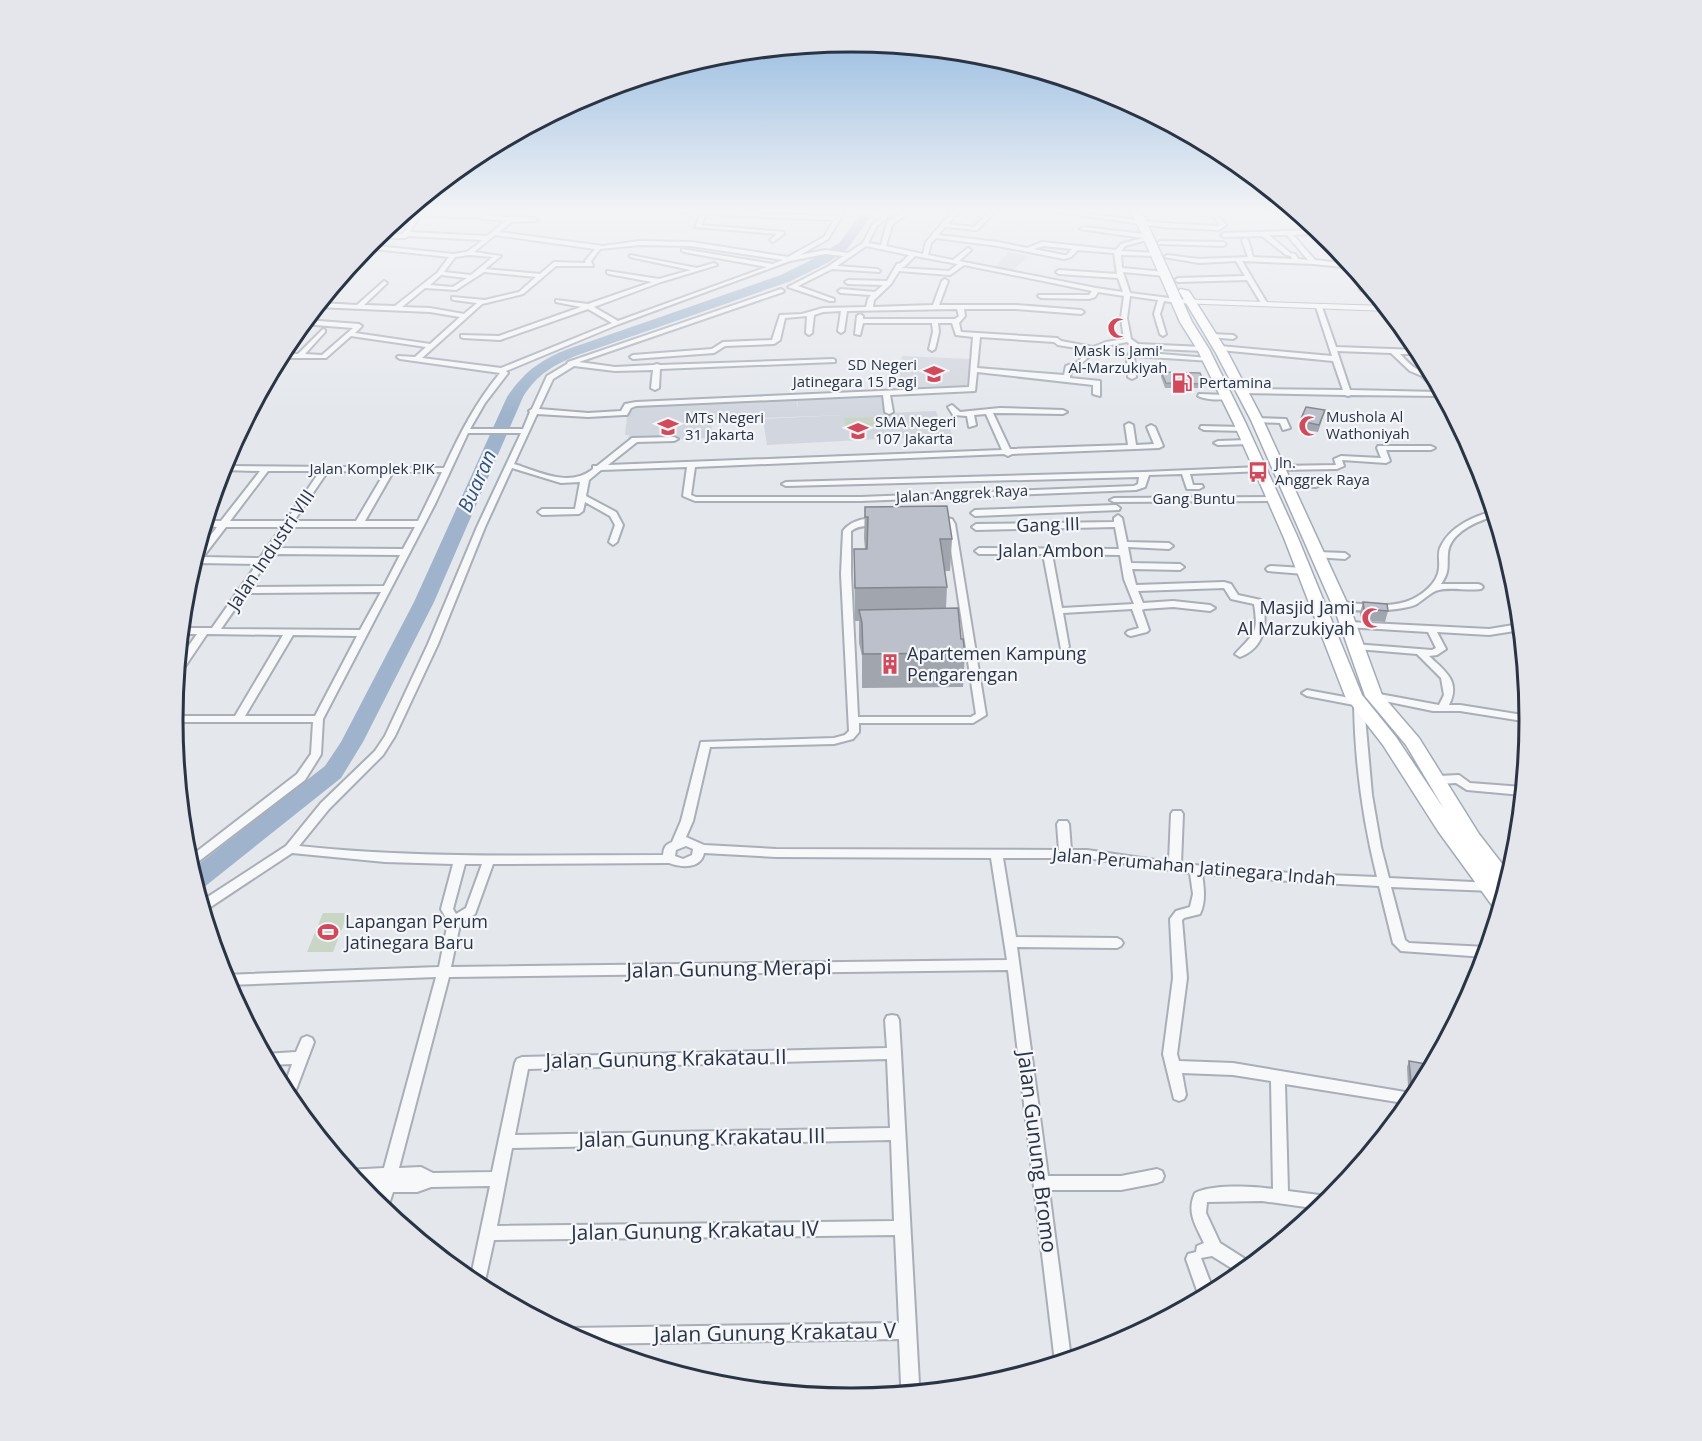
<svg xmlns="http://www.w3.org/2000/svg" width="1702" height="1441" font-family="'Open Sans',sans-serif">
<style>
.built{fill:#d2d6de}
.green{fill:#c9d6c5}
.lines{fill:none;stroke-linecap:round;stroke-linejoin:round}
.river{fill:#9fb4cc;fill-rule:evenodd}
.minor-casing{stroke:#a9aeb7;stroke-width:4}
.tertiary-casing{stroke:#a9aeb7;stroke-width:2}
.primary-casing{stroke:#a3abb8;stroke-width:3}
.minor{fill:#f7f8fa;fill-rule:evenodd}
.tertiary{fill:#f7f8fa;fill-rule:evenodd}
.primary{fill:#fff;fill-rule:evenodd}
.wall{fill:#a1a5ae}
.building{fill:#bbc0ca;stroke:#83868d;stroke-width:1.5}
.labels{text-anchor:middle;stroke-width:4.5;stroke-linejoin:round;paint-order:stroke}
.far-poi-label{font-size:15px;fill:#2b3445;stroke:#f4f6f9;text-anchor:start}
.far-street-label{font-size:15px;fill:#2b3445;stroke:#f4f6f9}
.street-label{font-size:18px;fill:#2b3445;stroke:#f4f6f9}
.poi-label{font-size:18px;fill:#2b3445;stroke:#f4f6f9;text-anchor:start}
.water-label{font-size:20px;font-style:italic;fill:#34527a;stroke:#f4f6f9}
.near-street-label{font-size:21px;fill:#2b3445;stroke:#f4f6f9}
.rim{fill:none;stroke:#2b3445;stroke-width:3}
</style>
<rect width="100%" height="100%" fill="#e4e7ec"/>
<g class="built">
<path d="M1009,252L1029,256L1012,271L994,268Z"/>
<path d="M902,356L971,359L966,389L898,391Z"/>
<path d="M882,395L886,413L936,411L942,426H949L952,435L767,445L763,419L843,415L712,420L711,438L628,441L629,435H625L628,407L796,398L798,410L797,398Z"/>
</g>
<g class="green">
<path d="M882,417L885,427L846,429L844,418Z"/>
<path d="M323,913H348L333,952H307Z"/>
</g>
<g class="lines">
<path class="river" d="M862,212H874L848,248L829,262L791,281L578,355C554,365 537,374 523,397L434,602L363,742L341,778L203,888L197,890L191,870L325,766L341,742L414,602L507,397C524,372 540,360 568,349L781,275L819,256L840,242Z"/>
<g class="minor-casing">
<g id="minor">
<path d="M417,212L482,213L489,212L487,216L534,218L537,220L536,221L512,222L499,232L603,246L640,241L691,242L788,257L824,237L834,220L706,214L701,225L784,232V234L773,242L770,240L777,234L695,227L701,214L683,212L836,216L838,212H844L828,239L800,255L825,250L848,253L863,243L873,224L888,212H894L877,226L868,243L881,245L887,223L903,212H909L892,225L886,246L923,254L926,242L952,212H958L948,224L974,227L989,212H995L977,230L945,227L938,235L998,242L1027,248L1042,242L1116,250L1121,244L1143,238L1080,229L1083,227L1143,234L1145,237H1150V239L1125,246L1121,251L1157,253L1160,255L1159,256L1121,255L1122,268L1165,272L1168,274L1165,276L1123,272L1130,293L1177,299L1180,301L1177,303L1164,301L1160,314L1166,334L1163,336L1160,334L1154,314L1158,300L1130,296L1127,318L1131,339L1138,344L1203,347L1206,349L1203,351L1138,348L1136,352L1209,358L1212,360L1211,361L1134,356L1136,377L1132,379L1128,377L1127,357L1133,347L1127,342C1117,344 1108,345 1099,349C1087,356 1086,363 1071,368L1070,378L1100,381V396L1093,394V385L977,372L975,391L890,395L893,412L889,414L885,412L883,395L636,406L631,408L627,415H624L588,417L537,414L514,464C540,472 569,488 593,469V466H597L632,438L674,437L678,439L674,441L637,442L608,465L1002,450L986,414L974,415L976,425L969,427L967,416L953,415L948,407L952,405L960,412L1000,408L1063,410L1067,412L1063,414L993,413L1010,449L1128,445L1125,425L1129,423L1133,425L1136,445L1154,444L1147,427L1151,425L1155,427L1163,446L1159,448L1012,454L1008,456L1004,454L695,467L691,495L696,497H861L1134,486L1138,484L1139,477L786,486L782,484L786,482L1144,472L1260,467H1263V471L1190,474L1193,485H1202L1203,487L1199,489H1187L1182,474L1149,475L1145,487L1136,490L861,501H695L683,496L687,467L601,470L589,480L586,496L616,512L623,525L617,542L613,545L609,542L615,525L610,516L585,502L583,511L579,514L542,515L538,512L542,509H575L580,482L561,483L512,468L485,527L438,644L395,736L383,755L329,809L299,846C420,859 542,855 663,855C664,847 665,845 672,842L681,821L701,742L834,738L845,735L849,731L841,574L843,531C851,520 870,515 882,522C873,528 861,523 851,531V574L858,717H971L976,714L947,524L933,522L932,520L936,517L952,519L955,524L986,715L973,723H859V732L853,739L834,744L710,747L693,821L686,837L704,845L776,849L1059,850L1057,824L1059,821H1067L1069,824L1071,850H1087L1169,862L1171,814L1173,811H1181L1183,814L1181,864L1302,874L1377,877C1363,821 1355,763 1354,705L1307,696L1302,693L1307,690L1361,700L1364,705L1372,795L1381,847L1389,878L1493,883L1497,884L1499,887L1497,890L1493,891L1391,887L1405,940L1409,943L1486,947L1488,948L1485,957L1401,951L1393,943L1379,886L1302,882L1202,874C1204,888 1206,901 1200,914L1184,918L1182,920L1187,978L1177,1054L1179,1061L1233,1063L1417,1094L1410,1104L1285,1084L1288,1191L1327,1196L1332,1198L1320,1209L1262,1201L1207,1202L1206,1213L1220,1243L1253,1264L1241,1274L1212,1256L1201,1258L1214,1292L1200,1299L1186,1259L1188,1254L1196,1252L1197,1246L1204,1243C1196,1226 1186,1212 1195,1193C1212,1184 1253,1186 1273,1189L1271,1081L1233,1075L1182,1073L1186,1095L1184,1099L1179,1101L1174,1099L1163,1054L1173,978L1170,919L1176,911L1190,907L1193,894L1190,873L1087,858H1003L1016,937L1117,938L1121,940L1123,943L1121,946L1117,948L1017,947L1048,1176H1121L1157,1169L1162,1171L1164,1176L1162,1181L1157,1183L1121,1190H1049L1071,1359L1055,1364V1362L1008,970L449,977L399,1168L421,1167L433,1173L492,1172L515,1063L517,1059L522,1057L887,1048L885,1020L887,1016L892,1015L897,1016L899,1020L901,1053L919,1384L916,1390L910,1393L904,1390L901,1384L899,1339L585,1344L564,1333L565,1330L571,1328L899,1323L895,1235L494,1240L483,1290L470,1281L490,1186L431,1187L417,1192H393L386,1213L375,1203L378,1193H365L346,1170L384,1168L436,977L227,985L223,975L439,967L448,922L441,909L453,864L385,862L292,853L206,910L203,911L200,902L286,846L321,803L375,751L385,736L428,644L477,527L521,433H468L435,504L323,719L321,754L320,756L305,780L190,868L187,859L297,774L311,754L313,722H173V716H235L283,635L207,634L182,671L177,672L178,661L197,634H181L182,628H212L257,564L199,563L196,566H192L196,554L217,527L204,526L206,521H221L260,471L222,470L223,466L444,468C460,433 476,402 500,373L400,359L397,357L398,356L415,357L426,347L351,336L326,358H279L281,354H298L323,329L325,330V332L305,354L322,355L353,328L303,324L306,320L359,324L362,326L355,333L430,344L460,317L430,312L317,307L320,303L357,305L384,281L387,283L386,284L364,305L395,306L437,273L449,257L365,248L367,245L453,254L467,252L483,240L408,236L405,238H374L378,235L403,234ZM420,216L480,217L483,219L506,221L487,236L410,232ZM495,235L595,249L585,261L586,263L554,262L540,274L485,269L501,256L474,252ZM936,238L998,246L1064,259L1071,257L1078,250L1114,253L1117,274L1059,270L1056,272L1059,274L1118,278L1123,292L1096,288L959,261L970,251L971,250L968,248L953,260L928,255L931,243ZM640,245L691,246L783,260L773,264L682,249V251L684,252L767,267L618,321L594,307L661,282L717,265L714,263L697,268L630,255V257L691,270L659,279L607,271V273L609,274L652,282L588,304L556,300V302L581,307L499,336L461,335V337L463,338L500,340L588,309L612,323L501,368L422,358L482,304L523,294L556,266H593L591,261L600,249ZM866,246L909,255L901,263L897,264L887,281L848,280L845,282L848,284L883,285L875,292L841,289L838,291L841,293L871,295L868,299L866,307L823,308L802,314L780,315L772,340L723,342L712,349L633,355L630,357L633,359L714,353L725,346L774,344L780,340L785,318L807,316L806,333L809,335L812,333L814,315L823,312L841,311L838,331L841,333L844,331L847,311L957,309L959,316L955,319H863V316L860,314L857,316L855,334L860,335L863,323H932L933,332L929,349L932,351L935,349L939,332L938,323H952L956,335L973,337L969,387L636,402L625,404L621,411L588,413L539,409L553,379L574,366L615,371L653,370L651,388L655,390L659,388L660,369L835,362V360L833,359L660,365L657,364L654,365L615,367L579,362L783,292L784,291L781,289L568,362L567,364L547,376L532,409L529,411L530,412L523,429H470L485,403L508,373L506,371L619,324L790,261L825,254L843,256L829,266L788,287L830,301H834V299L798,286L832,269L879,272L880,271L877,269L837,266ZM1043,246L1072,249L1067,255H1064L1034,249ZM469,255L493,257L471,275L444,272L455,257ZM915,256L958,264L949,271L901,268L905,266ZM964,265L1092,291L1089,295H1039L1038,296L1041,298L1089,299L1095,297L1098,292L1124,296L1121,318L1124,339L1106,342L1093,347L1061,341L1057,338L961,332L959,323L965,316L964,309H1016L1081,314L1084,312L1081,310L1016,305H939L948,281L945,279L942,281L933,305L873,307L874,300L891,284L899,271L950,275ZM484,272L536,277L519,292L485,300L452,297V299L454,300L477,303L464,314L430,308L402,307L425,288L456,290ZM441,275L467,278L453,287L430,285ZM980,337L1054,342L1058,345L1089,350L1078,362L1066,366L1064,375L977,368ZM268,471H320L286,521H230ZM328,471L385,472L356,521H294ZM393,472H442L418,521H365ZM226,527H282L260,558L203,557ZM291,527H415L403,549L276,548ZM272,554L400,555L384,586L250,587ZM381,592L360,630L221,629L246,593ZM293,635L357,636L315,716H245ZM686,846L693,849L692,855L683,859L675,856L676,850ZM704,853L776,857L991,858L1007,960L451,967L460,924L475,914L493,864L669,863C681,868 701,869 704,853ZM465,864H482L466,908L456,914L453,909ZM887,1059L890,1128L515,1135L528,1069ZM891,1140L894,1221L497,1226L512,1148Z"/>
<path d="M1058,212H1072L1162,223L1218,226L1220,225L1213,215L1216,213L1226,225L1219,230L1162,227Z"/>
<path d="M1278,212H1285L1289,215L1284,216Z"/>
<path d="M1318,230L1322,233L1293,235L1315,260L1350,264L1353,268L1313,264L1242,261L1267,303L1264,305L1261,303L1247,280L1178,282L1175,280L1178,278L1245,276L1236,261L1199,263L1164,257L1167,255L1199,259L1248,257L1242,240L1245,238L1248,240L1253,257L1292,259L1291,256L1286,255L1262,236L1224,237L1221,235L1224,233ZM1269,235H1287L1308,260L1298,259L1295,254L1290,253Z"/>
<path d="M1160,241L1223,242L1226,244L1223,246L1158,244V242Z"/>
<path d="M1363,287H1369L1372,290H1361L1360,289Z"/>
<path d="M1319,305L1322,307L1336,347L1419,350L1421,354H1400C1409,363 1416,373 1430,371L1432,375H1430L1443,396L1351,395L1348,396L1345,395L1240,393V389H1243L1343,390L1333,361L1220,350L1217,348L1220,346L1332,356L1316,307ZM1337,351L1391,353L1410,371L1422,376L1438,392L1350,390Z"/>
<path d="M1211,334L1233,335L1236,337L1233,339L1209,337V335Z"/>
<path d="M1199,394L1227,395L1231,397C1223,401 1206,400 1198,396Z"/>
<path d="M1254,418L1286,419L1290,428L1283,430L1280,423L1257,422L1253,420Z"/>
<path d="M1201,426L1243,427L1247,429L1243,431L1204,430L1200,428Z"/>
<path d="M1248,440L1252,442L1251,444L1218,445L1214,443L1218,441Z"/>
<path d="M1378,446H1431L1435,448L1431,450H1386L1390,461L1386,463L1342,460L1344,466L1337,469L1278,470L1274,468L1278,466L1336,465L1334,459L1341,456L1381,458L1377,448Z"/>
<path d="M1282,482L1316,483L1320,485L1316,487L1285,486H1282Z"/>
<path d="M1274,497L1278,499L1277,501L1114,502L1110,500L1114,498Z"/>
<path d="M1116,505L1120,508L1119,510L975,516L971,513L975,510Z"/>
<path d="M1493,511L1494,516C1478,521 1450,532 1448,553C1447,567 1450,571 1441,584H1478L1481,585L1483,587L1481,589C1467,591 1452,587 1439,590C1431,591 1423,601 1415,605C1400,611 1349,614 1336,605L1341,602C1362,604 1385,608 1405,602C1419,598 1438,584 1439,568C1440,561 1437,553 1441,546C1451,526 1473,517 1493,511Z"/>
<path d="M1118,515L1122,518L1127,542L1169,543L1173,546L1169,549L1128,547L1131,563L1180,564L1184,567L1180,570L1132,569L1136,585L1224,582L1231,584L1238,595L1261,600L1263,602C1267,625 1265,647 1240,657L1235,654C1254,633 1259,634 1254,604L1231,599L1224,588L1138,591L1143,603L1173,601L1210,605L1215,608L1210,611L1173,607L1144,609L1142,610L1149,630L1147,632L1131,636L1128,635L1126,633L1128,631L1139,628L1132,609L1063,613L1069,647L1064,650L1061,649L1043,554H979L975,551L979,548L1119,549L1115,527L976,530L972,527L976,524L1114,522V518ZM1052,554L1120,555L1124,579L1134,604L1062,608Z"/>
<path d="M1318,552L1345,553L1349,556L1345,559L1315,557V553Z"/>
<path d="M1271,566L1304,568L1309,571L1304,574L1268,571L1266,569L1268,567Z"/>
<path d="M1349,622L1489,629L1520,624L1521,630L1489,635L1437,632L1446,649L1437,655L1429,656C1445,671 1461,681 1449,705H1460L1529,716V722L1460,711H1433L1370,698L1369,696L1374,693L1439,705L1444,695L1441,678L1417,654L1357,649L1352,646L1354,644L1432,650L1436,648L1428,632L1346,627L1344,625Z"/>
<path d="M1459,775L1470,783L1523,787L1522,795L1467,790L1456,783L1438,784L1432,780L1438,776Z"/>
<path d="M307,1036L312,1038L314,1042L291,1103L283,1090L292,1064L269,1065L264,1054L296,1052L302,1038Z"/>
</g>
</g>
<g class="tertiary-casing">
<path id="tertiary" d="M1174,299L1385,306L1389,311L1177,303H1174Z"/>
</g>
<g class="primary-casing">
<path id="primary" d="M1132,212H1142L1192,322L1209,349L1246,424L1298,538L1362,695L1396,737L1444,809L1406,745L1365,696L1337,616L1251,420L1216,353L1179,291L1180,289L1189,291L1228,353L1263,420L1353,616L1382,695L1419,738L1479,834L1510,874L1499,910L1494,908L1438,831L1383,745L1345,696L1284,538L1234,424L1197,349L1180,322Z"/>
</g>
<use href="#minor" class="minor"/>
<use href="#tertiary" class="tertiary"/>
<use href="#primary" class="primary"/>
</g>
<g class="wall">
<path d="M1161,372L1205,384L1204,388H1165L1161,377Z"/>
<path d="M1323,417L1318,432L1299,429L1300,421Z"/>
<path d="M865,507L952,539L950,571H945L947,587L946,608L961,639L965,653L963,687L862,688V656L859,643V621H855L854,549H867H865L864,538Z"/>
<path d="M1363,602L1388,611L1385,622L1361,620L1360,613Z"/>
<path d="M1409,1061L1432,1065L1419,1090L1408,1087L1407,1067Z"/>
</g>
<g class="building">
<path d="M1161,372L1200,373L1205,384L1166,383Z"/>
<path d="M1306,407L1325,410L1319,425L1300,421Z"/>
<path d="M947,506L952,539H940L947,587L855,588L854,549H867L868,517H865V507Z"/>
<path d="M1363,602L1387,604L1388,611L1364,609Z"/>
<path d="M958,608L961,639H963L965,653L863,654L862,623L859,610Z"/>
<path d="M1409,1061L1432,1065L1422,1084L1411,1082Z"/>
</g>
<linearGradient id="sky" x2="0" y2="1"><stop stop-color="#8bb4dd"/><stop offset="0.51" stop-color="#f3f4f6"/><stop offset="1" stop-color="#f3f4f6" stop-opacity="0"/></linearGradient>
<rect width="1702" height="414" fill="url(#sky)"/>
<defs>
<g id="mosque-bare" transform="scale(1.62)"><path d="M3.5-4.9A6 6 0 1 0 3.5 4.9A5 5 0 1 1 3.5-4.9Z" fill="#d1495b" stroke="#f4f6f9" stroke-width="2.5" paint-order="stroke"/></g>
<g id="school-bare" transform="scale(1.62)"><path d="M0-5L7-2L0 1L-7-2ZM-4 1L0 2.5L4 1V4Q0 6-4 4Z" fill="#d1495b" stroke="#f4f6f9" stroke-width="2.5" paint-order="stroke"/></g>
<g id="fuel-bare" transform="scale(1.62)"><path d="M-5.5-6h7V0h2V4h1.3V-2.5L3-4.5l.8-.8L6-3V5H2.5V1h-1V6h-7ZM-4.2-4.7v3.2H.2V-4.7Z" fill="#d1495b" stroke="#f4f6f9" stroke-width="2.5" paint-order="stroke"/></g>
<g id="bus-bare" transform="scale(1.62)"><path d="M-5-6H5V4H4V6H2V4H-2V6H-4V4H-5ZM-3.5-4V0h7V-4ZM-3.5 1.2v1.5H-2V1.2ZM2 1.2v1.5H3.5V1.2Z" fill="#d1495b" stroke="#f4f6f9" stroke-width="2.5" paint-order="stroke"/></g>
<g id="building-bare" transform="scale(1.62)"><path d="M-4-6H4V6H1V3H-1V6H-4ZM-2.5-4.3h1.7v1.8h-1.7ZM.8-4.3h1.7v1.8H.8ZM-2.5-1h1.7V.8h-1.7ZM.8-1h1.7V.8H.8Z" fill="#d1495b" stroke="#f4f6f9" stroke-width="2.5" paint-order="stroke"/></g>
<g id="stadium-bare" transform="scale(1.62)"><path d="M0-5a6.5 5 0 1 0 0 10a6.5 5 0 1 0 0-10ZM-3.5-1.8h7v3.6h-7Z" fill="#d1495b" stroke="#f4f6f9" stroke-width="2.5" paint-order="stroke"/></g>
</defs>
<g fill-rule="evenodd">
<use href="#mosque-bare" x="1118" y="328"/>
<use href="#school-bare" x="934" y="374"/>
<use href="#fuel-bare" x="1182" y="383"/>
<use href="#mosque-bare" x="1309" y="426"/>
<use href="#school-bare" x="668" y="427"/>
<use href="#school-bare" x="858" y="431"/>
<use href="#bus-bare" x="1258" y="472"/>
<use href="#mosque-bare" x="1372" y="618"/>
<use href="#building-bare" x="890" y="664"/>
<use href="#stadium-bare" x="328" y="932"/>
</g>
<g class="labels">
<g class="far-poi-label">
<text x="1118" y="356" text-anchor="middle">Mask is Jami'<tspan x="1118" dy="17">Al-Marzukiyah</tspan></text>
<text x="917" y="370" text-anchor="end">SD Negeri<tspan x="917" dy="17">Jatinegara 15 Pagi</tspan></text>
<text x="1199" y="388">Pertamina</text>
<text x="1326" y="422">Mushola Al<tspan x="1326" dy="17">Wathoniyah</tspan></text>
<text x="685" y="423">MTs Negeri<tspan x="685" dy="17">31 Jakarta</tspan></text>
<text x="875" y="427">SMA Negeri<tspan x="875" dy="17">107 Jakarta</tspan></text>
<text x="1275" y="468">Jln.<tspan x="1275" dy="17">Anggrek Raya</tspan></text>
</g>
<g class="far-street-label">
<text x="372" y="474">Jalan Komplek PIK</text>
<text transform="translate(962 494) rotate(-3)" y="5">Jalan Anggrek Raya</text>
<text x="1194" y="504">Gang Buntu</text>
</g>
<g class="street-label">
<text transform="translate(1048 525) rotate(-2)" y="6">Gang III</text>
<text transform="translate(271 550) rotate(-56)" y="6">Jalan Industri VIII</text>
<text x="1051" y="557">Jalan Ambon</text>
<text transform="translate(1194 867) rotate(5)" y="6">Jalan Perumahan Jatinegara Indah</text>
</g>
<g class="poi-label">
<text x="1355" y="614" text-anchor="end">Masjid Jami<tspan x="1355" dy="21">Al Marzukiyah</tspan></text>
<text x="907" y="660">Apartemen Kampung<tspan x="907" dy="21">Pengarengan</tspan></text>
<text x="345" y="928">Lapangan Perum<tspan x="345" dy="21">Jatinegara Baru</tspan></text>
</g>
<g class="water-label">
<text transform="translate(477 481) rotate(-66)" y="7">Buaran</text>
</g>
<g class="near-street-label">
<text transform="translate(729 969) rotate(-1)" y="7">Jalan Gunung Merapi</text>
<text transform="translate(666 1059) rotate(-1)" y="7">Jalan Gunung Krakatau II</text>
<text transform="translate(702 1138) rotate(-1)" y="7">Jalan Gunung Krakatau III</text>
<text transform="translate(1037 1152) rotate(83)" y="7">Jalan Gunung Bromo</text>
<text transform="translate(695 1231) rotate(-1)" y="7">Jalan Gunung Krakatau IV</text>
<text transform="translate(775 1333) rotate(-1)" y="7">Jalan Gunung Krakatau V</text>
</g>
</g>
<path d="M0 0H1702V1441H0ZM183 720a668 668 0 1 1 1336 0a668 668 0 1 1-1336 0Z" fill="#e4e6eb" fill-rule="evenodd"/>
<path class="rim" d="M183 720a668 668 0 1 1 1336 0a668 668 0 1 1-1336 0Z"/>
</svg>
